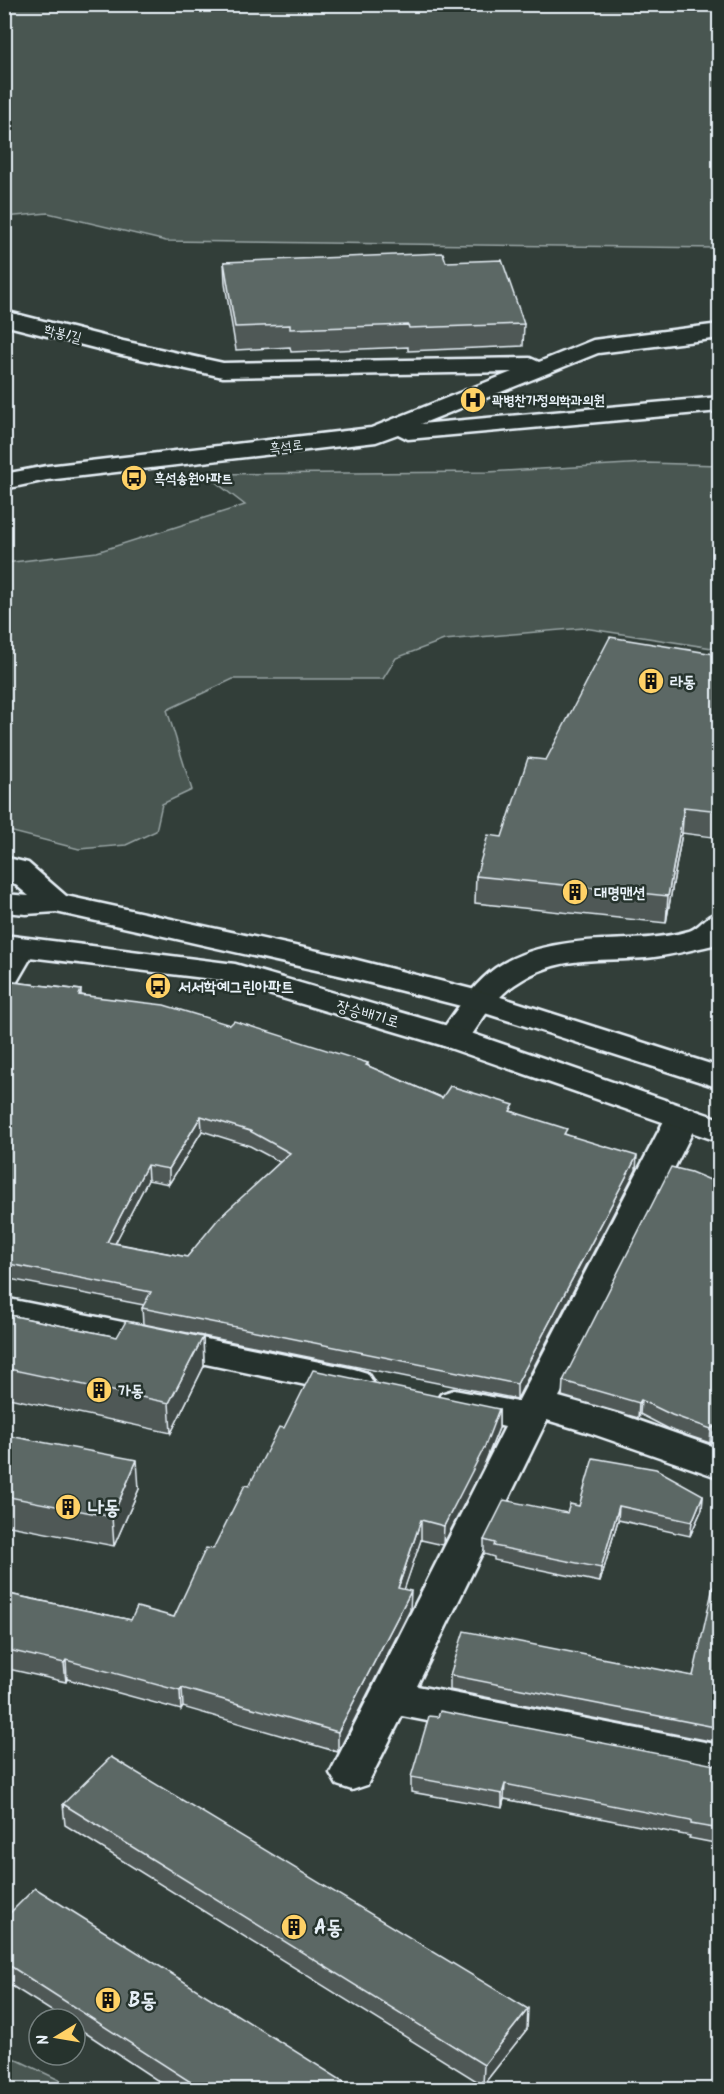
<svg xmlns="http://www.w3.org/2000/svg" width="724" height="2094" font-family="Kalam,'Poor Story',sans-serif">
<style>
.green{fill:#495651;stroke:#98a4a4;stroke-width:1.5}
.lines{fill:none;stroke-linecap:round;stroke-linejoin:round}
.minor-casing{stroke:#e8f1f8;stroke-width:5}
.tertiary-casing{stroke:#e8f1f8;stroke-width:5}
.minor{fill:#26332d;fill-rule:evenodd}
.tertiary{fill:#26332d;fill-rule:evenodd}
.wall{fill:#4f5957;stroke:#e8f1f8;stroke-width:1.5;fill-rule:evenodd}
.shaded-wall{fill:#404947;stroke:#e8f1f8;stroke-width:1.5}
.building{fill:#5c6865;stroke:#e8f1f8;stroke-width:1.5;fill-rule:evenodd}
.labels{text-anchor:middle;stroke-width:5;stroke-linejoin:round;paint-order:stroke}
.far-street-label{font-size:14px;fill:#e8f1f8;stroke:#26332d}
.far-poi-label{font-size:14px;font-weight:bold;fill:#e8f1f8;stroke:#26332d;text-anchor:start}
.poi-label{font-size:16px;font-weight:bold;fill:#e8f1f8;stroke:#26332d;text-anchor:start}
.street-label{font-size:16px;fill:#e8f1f8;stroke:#26332d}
.near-poi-label{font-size:20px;font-weight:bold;fill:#e8f1f8;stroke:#26332d;text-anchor:start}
</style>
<rect width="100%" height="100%" fill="#323e39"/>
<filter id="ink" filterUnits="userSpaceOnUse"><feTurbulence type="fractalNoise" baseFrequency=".0167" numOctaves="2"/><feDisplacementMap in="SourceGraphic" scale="12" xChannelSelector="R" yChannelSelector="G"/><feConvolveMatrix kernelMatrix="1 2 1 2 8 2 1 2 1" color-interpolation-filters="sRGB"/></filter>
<g filter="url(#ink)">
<g class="green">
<path d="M5,4L719,5V248L166,241L48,213L5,217Z"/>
<path d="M646,463L719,465V649L584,628L444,640L396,658L383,679H233L167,710L192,790L162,804L156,831L126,845L79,849L5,830V563L97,552L245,505L205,474L488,472Z"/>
<path d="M4,2054H5L78,2089H5Z"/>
</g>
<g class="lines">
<g class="minor-casing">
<g id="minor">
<path d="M4,311L123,341L223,363L530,358L539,362L593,340L720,324V338L598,353L421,424L720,397V411L408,439L398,434L376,442L47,480L4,489V474L47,466L371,428L512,372L223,377L122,355L4,325Z"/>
<path d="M720,912V939L713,945C691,950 668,956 646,958C595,962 559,954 514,985C493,999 479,1025 465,1045L453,1048L441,1045L437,1038C452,1016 468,991 489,973C519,948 564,942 602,940C631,939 661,939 689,931C701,927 705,915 720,912Z"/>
<path d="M21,938L32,940L37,947L15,985L4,987V948L10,940Z"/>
<path d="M683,1106L695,1110L700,1117L559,1397L617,1413L720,1449V1478L590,1433L547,1420L417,1686L720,1745V1779L402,1716L367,1785L352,1790L337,1785L330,1773L505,1427L441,1412L435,1403L441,1394L454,1390L518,1402L666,1117L671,1110Z"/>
<path d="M4,1298L354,1369L367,1373L373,1382L367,1391L354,1395L4,1322Z"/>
</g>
</g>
<g class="tertiary-casing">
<g id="tertiary">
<path d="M4,857L28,863L66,896L345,957L491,994L720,1067V1088L469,1008L343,976L56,912L26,914L4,912V894L29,896L4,875Z"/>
<path d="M4,935L235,964L465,1031L720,1119V1142L441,1045L221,980L4,954Z"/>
</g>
</g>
<use href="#minor" class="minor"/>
<use href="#tertiary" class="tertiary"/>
</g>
<g class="wall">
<path d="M224,262H446L524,324L523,346L408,351V347L291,352L290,347L236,350L225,284Z"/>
<path d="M720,655V838L682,833L666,923L475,903L476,876L502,837L546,760Z"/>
<path d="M4,981L81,990V995L230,1025L368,1063V1066L442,1098L514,1112L567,1135L636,1170L517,1399L143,1324L142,1308L144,1305L4,1278ZM202,1131L250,1146L280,1162L187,1257L115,1243L148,1180L169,1184Z"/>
<path d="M720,1184V1444L713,1440L710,1443L671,1430L640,1414L638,1418L562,1396L563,1381Z"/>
<path d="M4,1314L117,1337H203L204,1366L171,1433L4,1397Z"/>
<path d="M499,1409V1428L484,1465L443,1545L421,1540L404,1589L410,1610L338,1752L183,1707L181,1710L67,1679L66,1682L4,1668V1593L131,1620L174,1617L284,1428Z"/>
<path d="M4,1435L139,1489L114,1546L4,1525Z"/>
<path d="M703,1495L702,1509L690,1536L618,1520L600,1582L494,1560V1557L484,1554V1540L567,1513L579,1506Z"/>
<path d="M720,1588V1743L450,1690V1675L693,1676Z"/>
<path d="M720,1766V1844L689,1838L690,1836L504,1799L502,1808L411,1792V1777Z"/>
<path d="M63,1804L527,2029L483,2085L65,1825Z"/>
<path d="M4,1919L357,2090H172L75,2026V2019H64L4,1981Z"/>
</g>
<g class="shaded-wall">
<path d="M684,807L682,833L666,923L668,896Z"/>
<path d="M201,1116L202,1131L169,1184V1169Z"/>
<path d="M637,1156L636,1170L517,1399V1384Z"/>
<path d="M147,1165L148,1180L108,1257L107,1242Z"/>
<path d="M203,1337L204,1366L171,1433L169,1403Z"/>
<path d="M641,1400L640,1414L638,1418L639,1403Z"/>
<path d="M499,1409V1428L484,1465L443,1545L444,1526Z"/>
<path d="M714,1426L713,1440L710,1443L711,1429Z"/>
<path d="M137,1460L139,1489L114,1546L112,1517Z"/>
<path d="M703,1495L702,1509L690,1536L692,1522Z"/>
<path d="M619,1506L618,1520L600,1582L601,1568Z"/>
<path d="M421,1520V1540L398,1608V1588Z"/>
<path d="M411,1591L410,1610L338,1752V1732Z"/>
<path d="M66,1660L67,1679L66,1682L64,1663Z"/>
<path d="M182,1688L183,1707L181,1710L180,1691Z"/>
<path d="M505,1784L504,1799L502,1808V1794Z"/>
<path d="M528,2009L527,2029L483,2085L484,2065Z"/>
</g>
<g class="building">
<path d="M443,253L446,262L502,260L524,324L409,328L408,325L290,329V325L235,327L224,262Z"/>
<path d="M610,637L720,655V811L684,807L668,896L476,876L488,835L502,837L528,758L546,760Z"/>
<path d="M4,981L81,990L79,995L164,1005L230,1025L234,1021L368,1063L366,1065L442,1098L450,1086L514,1105L510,1111L567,1129L564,1134L637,1156L517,1384L142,1308L151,1292L4,1263ZM201,1116L250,1131L290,1153L219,1218L187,1257L107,1242L147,1165L169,1169Z"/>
<path d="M671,1167L691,1172L720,1184V1428L714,1426L711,1429L672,1415L641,1400L639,1403L563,1381Z"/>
<path d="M4,1314L117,1337L126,1321L203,1337L169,1403L4,1368Z"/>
<path d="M313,1370L499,1409L485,1446L444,1526L421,1520L398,1588L411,1591L338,1732L182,1688L180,1691L66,1660L64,1663L4,1649V1593L131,1620L137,1607L174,1617L206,1548L213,1549L245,1485L249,1486L279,1427L284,1428Z"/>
<path d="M4,1435L137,1460L112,1517L4,1496Z"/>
<path d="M593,1458L656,1469L703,1495L692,1522L619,1506L601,1568L494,1546L495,1543L484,1540L504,1500L567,1513L570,1504L579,1506Z"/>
<path d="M713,1587L720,1588V1728L450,1675L464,1631L693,1676Z"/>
<path d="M440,1711L720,1766V1829L691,1824V1821L505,1784L502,1794L411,1777L429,1716L438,1717Z"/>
<path d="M111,1757L528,2009L484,2065L63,1804Z"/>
<path d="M35,1888L357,2090H203L4,1962V1919Z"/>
</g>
</g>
<defs>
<g id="hospital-disc" transform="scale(1.35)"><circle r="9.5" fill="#ffd166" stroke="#26332d"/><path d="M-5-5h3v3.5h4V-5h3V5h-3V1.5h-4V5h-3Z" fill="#111"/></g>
<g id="bus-disc" transform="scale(1.35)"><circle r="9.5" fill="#ffd166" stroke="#26332d"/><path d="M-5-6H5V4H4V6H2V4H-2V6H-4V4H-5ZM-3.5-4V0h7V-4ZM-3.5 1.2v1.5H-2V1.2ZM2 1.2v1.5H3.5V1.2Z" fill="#111"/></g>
<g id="building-disc" transform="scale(1.35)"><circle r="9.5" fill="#ffd166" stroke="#26332d"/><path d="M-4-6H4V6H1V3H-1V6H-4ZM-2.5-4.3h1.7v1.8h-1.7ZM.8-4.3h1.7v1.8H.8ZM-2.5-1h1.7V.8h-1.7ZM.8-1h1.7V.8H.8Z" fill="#111"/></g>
</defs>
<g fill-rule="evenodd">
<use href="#hospital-disc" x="473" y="400"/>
<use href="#bus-disc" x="134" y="478"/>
<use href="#building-disc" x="651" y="681"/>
<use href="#building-disc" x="575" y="892"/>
<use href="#bus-disc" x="158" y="986"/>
<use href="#building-disc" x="99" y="1390"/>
<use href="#building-disc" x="68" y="1507"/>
<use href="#building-disc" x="294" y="1927"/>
<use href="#building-disc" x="108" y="2000"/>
</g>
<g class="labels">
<g class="far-street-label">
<text transform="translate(63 333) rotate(15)" y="5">학봉1길</text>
<text transform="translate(286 446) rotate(-7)" y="5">흑석로</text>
</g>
<g class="far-poi-label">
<text x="492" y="405">곽병찬가정의학과의원</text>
<text x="154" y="483">흑석송원아파트</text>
</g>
<g class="poi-label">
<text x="670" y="687">라동</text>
<text x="594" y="898">대명맨션</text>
<text x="178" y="992">서서학예그린아파트</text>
<text x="118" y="1396">가동</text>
</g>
<g class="street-label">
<text transform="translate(368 1013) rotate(16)" y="6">장승배기로</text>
</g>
<g class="near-poi-label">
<text x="88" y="1514">나동</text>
<text x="314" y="1934">A동</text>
<text x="128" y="2007">B동</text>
</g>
</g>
<rect width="724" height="2094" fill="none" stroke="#26332d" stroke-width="24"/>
<rect x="12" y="12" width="700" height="2070" fill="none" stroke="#e8f1f8" stroke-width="2" filter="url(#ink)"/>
<g transform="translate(57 2037) rotate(259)"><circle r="28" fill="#26332d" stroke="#747f7e" stroke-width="1.5"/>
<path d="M0-4.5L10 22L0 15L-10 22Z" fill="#ffd166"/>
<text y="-9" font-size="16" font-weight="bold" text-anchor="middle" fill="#e8f1f8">N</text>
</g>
</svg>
